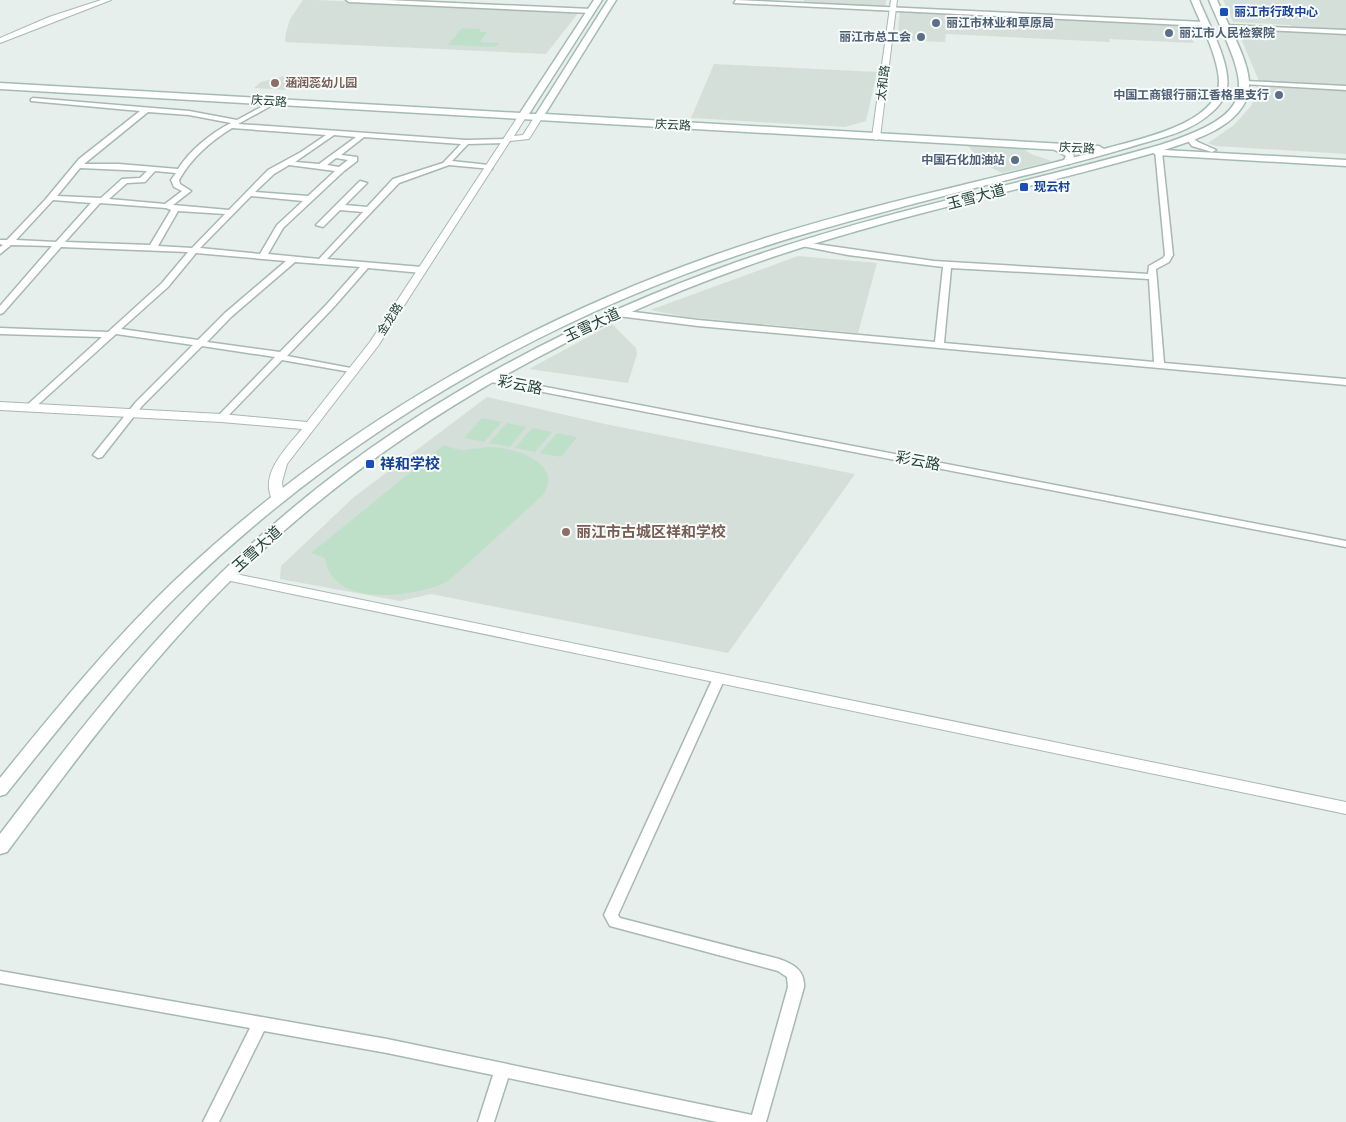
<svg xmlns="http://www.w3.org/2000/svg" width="1346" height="1122" font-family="Arial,'Noto Sans SC',sans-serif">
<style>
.built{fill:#d4dfda}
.green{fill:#bfe0c8}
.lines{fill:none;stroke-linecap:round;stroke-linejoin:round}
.minor-casing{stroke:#a8b8b2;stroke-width:3}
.tertiary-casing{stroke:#a8b8b2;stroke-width:2}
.secondary-casing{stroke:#a4bbb3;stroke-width:3}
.minor{fill:#fff;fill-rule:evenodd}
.tertiary{fill:#fff;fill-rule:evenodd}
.secondary{fill:#fff;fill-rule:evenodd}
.transit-dot{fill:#1a4fb4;stroke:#f7fbf9;stroke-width:2}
.service-dot{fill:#5c6f8a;stroke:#f7fbf9;stroke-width:2}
.education-dot{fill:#8d6e63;stroke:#f7fbf9;stroke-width:2}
.labels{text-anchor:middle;stroke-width:4;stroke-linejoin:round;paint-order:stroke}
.far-transit-label{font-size:12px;font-weight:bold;fill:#164399;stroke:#f7fbf9;text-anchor:start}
.far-service-label{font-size:12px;font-weight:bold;fill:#4e5e75;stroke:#f7fbf9;text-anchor:end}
.far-education-label{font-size:12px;font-weight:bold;fill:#785e54;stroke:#f7fbf9;text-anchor:start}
.far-street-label{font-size:12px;fill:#24423a;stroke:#f7fbf9}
.street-label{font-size:15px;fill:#24423a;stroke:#f7fbf9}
.transit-label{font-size:15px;font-weight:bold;fill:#164399;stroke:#f7fbf9;text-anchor:start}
.education-label{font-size:15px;font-weight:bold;fill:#785e54;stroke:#f7fbf9;text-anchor:start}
</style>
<rect width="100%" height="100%" fill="#e6efeb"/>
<g class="built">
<path d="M303,0H316L579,12L546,54L285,42L286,33L290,19Z"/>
<path d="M804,0H886L885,7L803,3Z"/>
<path d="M1223,0H1346V31L1293,29L1291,25L1233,22Z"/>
<path d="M900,11L1187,24L1194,43L1109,39L1110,42L946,34L945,42L897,40Z"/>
<path d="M1237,29L1346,33V87L1259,81Z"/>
<path d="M714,64L877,72L866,121L845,127L691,118Z"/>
<path d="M288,75L291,82L289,90L254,88L261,82Z"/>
<path d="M1265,86L1346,90V154L1216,146L1208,143L1234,125L1251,106L1258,92V87Z"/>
<path d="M967,145L1021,147L1031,154L1052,161L1002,173L984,164Z"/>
<path d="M798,256L877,263L858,333L687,317L650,310Z"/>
<path d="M612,324L636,348L637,354L628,383L529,369Z"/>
<path d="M487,397L605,424L855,474L728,653L431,594L400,601L280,579L281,566L354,497Z"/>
</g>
<g class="green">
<path d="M462,28L481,29L479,32H487L480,42L500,43L496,47L448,45Z"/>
<path d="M482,418L502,422L484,442L464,438Z"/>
<path d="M507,423L526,427L510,447L489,443Z"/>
<path d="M532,428L552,432L535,452L515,448Z"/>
<path d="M557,433L577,437L561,457L540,453Z"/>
<path d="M444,445C450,447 457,450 463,450C473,449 483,447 494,447C519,449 565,465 542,496L447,582C415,597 331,609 325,558L311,553Z"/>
</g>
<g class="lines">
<g class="minor-casing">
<g id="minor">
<path d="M346,0H387L591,9L594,11L591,13L349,2Z"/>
<path d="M736,0L1204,22L1207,24L1204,26L734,3Z"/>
<path d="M1224,25L1346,30V34L1222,28L1221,27Z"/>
<path d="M1245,81L1346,86V90L1243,84V82Z"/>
<path d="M33,98L189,111L237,120L276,99L278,100V102L238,124L466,140L506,139L510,141L506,143L468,144L452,161L489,165H492V169L449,165L399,183L327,259L422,267L426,270L422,273L368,268L333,308L287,356L356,369V373L282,360L224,420L221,421L216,418L218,416L275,357L202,346L142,406L102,457L98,458L93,455L136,402L193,345L116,334L32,410H26L24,408L26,406L102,337L0,334V328L108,332L162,283L188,252L61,247L3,313L0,314V306L52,246L11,245L0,254V247L3,245L0,244V240H7L45,200L79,159L140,111L31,101V99ZM148,112L189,115L231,123C211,133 190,150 178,169L119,164H84ZM232,128L326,135L301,152L268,170L229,210L173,205L191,191L180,184L179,180C192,157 210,142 232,128ZM334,135L356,137L319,164L295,162ZM364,137L461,144L443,163L393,179L367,207L345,205L367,183L360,181L316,225L323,227L340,210L363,212L319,259L268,254L283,228L344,171L357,161V157L341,155ZM336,158L348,160L339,167L327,165ZM289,165L335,171L308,196L255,192L274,174ZM80,168L147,171L140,178L122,179L101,198L57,196ZM155,171L176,173L171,180L174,187L182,191L165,204L109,199L127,183L145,182ZM251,196L303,201L277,225L260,254L200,248ZM53,200L91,203L56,242L16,240ZM100,203L166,208L171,210L150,245L65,242ZM178,211L225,214L192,248L158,246ZM196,253L286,261L225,313L198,340L121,329L168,287ZM295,262L360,267L327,304L280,352L207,342L231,317Z"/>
<path d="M1190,136L1198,142L1216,150L1212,152L1192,146L1186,138Z"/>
<path d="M1053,145H1059L1073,153L1074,158L1070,164H1064L1063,162L1066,156L1053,149Z"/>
<path d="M1155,150L1162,152L1173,255L1169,262L1156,269L1164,363L1346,379V385L698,326L618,316L614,313L618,310L698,320L935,342L943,267L848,255L802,246V242L934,261L1148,274L1149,266L1163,258L1165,255ZM951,268L1149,279L1154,362L944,343Z"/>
<path d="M489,376L1346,541V547L486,381V377Z"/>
<path d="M719,674L725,678L618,915L620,918L779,959C793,964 805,970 804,987L766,1122H717L508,1078L494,1122H478L493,1075L387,1053L264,1031L219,1122H203L250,1028L0,983V971L387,1039L752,1115L788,987L787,977L778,971L610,926L604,915L713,678Z"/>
</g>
</g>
<g class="tertiary-casing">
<g id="tertiary">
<path d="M101,0H111L0,43V38L49,17Z"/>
<path d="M891,0H897L880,137L876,140L872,137Z"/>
<path d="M519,115L526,117L514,136L523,135L535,116L542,118L529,139L510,141L378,346L287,464L282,482L284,498L283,501H273C258,475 287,447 302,429L221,422L0,410V402L221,414L307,422L370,342Z"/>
<path d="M226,572L1346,802V814L221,579L219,576L221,573Z"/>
</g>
</g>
<g class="secondary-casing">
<g id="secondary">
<path d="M594,0H602L529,114H536L608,0H616L545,114L1099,146L1104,149C1135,140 1221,124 1219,80C1217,53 1201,25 1191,0H1199C1208,23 1231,63 1227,88C1226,98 1218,107 1211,113C1191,131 1165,137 1140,144C1108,154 1076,162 1043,171C965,190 887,210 811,232C574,301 361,418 184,589C119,652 62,724 6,794L0,796V778C54,711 110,643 172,583C327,436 511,327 712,256C837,211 967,186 1095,152L0,89V83L520,113Z"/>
<path d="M1209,0H1217C1226,21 1249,60 1249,83C1250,124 1196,140 1164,150L1346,160V166L1157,155L1153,153C1017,192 877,219 744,267C555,334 376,437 232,579C148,662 77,758 7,852L0,854V834C69,743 139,653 221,573C365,431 547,329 737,262C875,213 1019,185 1160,145C1267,110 1246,87 1209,0Z"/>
</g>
</g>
<use href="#minor" class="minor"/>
<use href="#tertiary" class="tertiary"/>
<use href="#secondary" class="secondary"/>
</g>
<g class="transit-dot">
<rect x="1219" y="7" width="10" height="10" rx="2.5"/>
<rect x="1019" y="182" width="10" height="10" rx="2.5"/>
<rect x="365" y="459" width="10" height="10" rx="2.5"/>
</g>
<g class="service-dot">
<circle cx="936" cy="23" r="5"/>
<circle cx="1169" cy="33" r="5"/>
<circle cx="921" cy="37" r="5"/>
<circle cx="1279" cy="95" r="5"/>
<circle cx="1015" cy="160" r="5"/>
</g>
<g class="education-dot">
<circle cx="275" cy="83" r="5"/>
<circle cx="566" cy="532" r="5"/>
</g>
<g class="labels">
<g class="far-transit-label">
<text x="1234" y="16">丽江市行政中心</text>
<text x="1034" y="191">现云村</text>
</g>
<g class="far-service-label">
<text x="946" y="27" text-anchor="start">丽江市林业和草原局</text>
<text x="1179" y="37" text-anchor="start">丽江市人民检察院</text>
<text x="911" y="41">丽江市总工会</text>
<text x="1269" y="99">中国工商银行丽江香格里支行</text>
<text x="1005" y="164">中国石化加油站</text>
</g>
<g class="far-education-label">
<text x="285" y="87">涵润蕊幼儿园</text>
</g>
<g class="far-street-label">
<text transform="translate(883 83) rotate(-83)" y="4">太和路</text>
<text transform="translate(269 101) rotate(4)" y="4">庆云路</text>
<text transform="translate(673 125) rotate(3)" y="4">庆云路</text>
<text transform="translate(1077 148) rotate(3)" y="4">庆云路</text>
<text transform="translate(390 319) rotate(-57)" y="4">金龙路</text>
</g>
<g class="street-label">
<text transform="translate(976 197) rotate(-15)" y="5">玉雪大道</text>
<text transform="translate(592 325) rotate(-25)" y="5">玉雪大道</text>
<text transform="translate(520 385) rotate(11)" y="5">彩云路</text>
<text transform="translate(918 461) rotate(11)" y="5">彩云路</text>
<text transform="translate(257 549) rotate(-42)" y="5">玉雪大道</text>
</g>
<g class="transit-label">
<text x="380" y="469">祥和学校</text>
</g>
<g class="education-label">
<text x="576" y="537">丽江市古城区祥和学校</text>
</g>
</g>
</svg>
